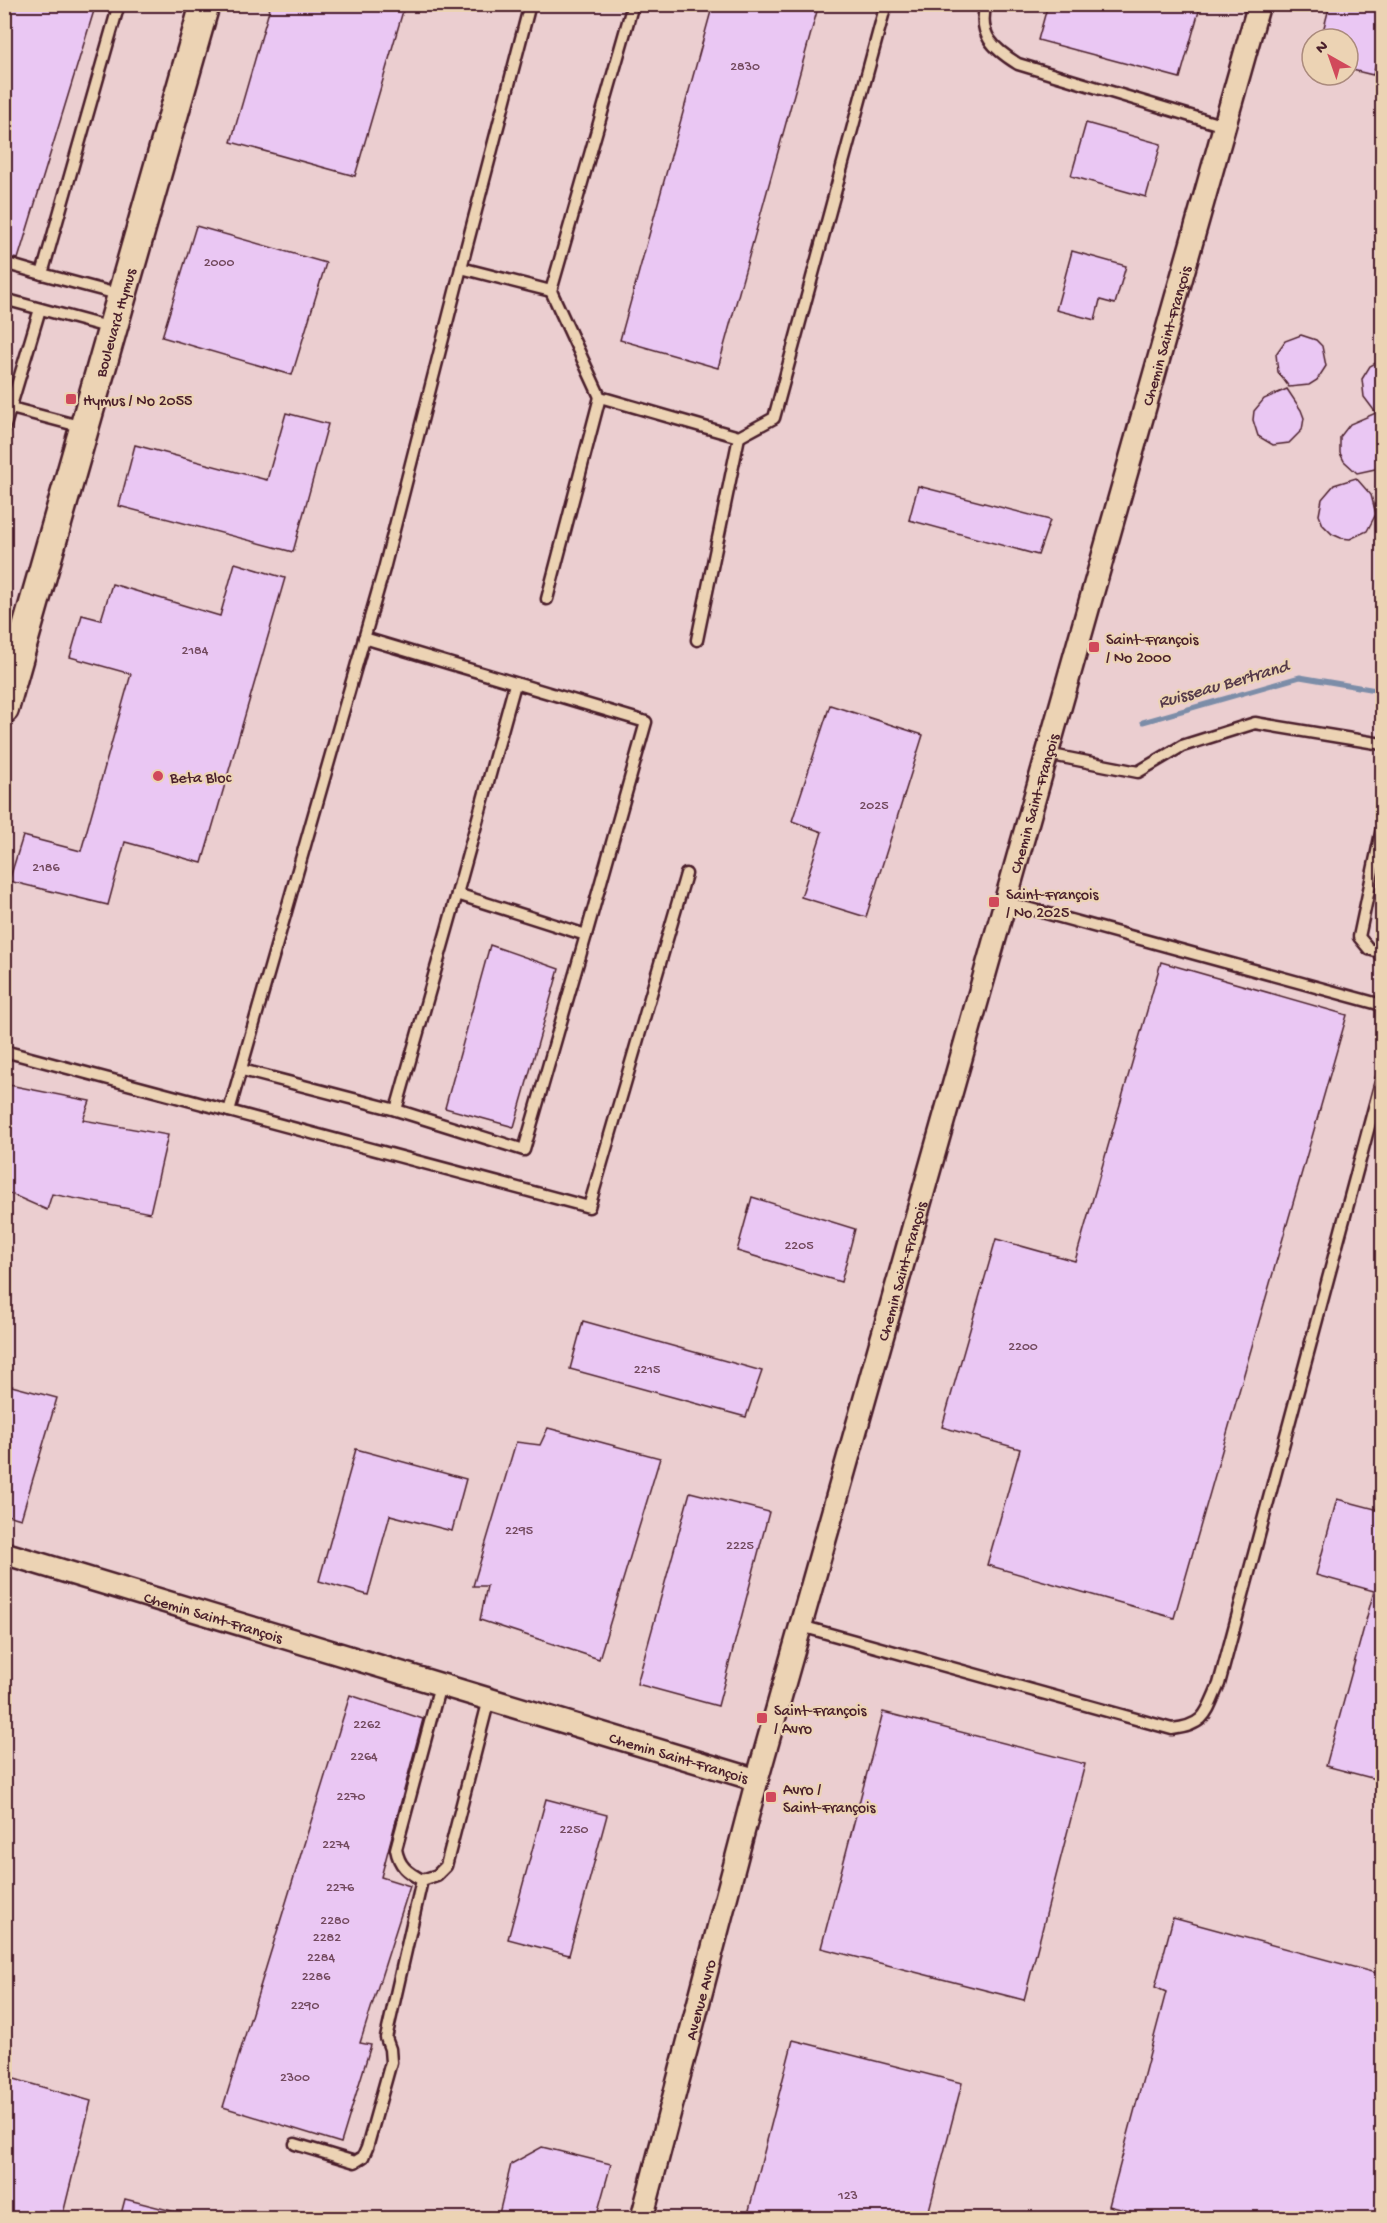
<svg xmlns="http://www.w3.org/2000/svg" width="1387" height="2223" font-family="'Gochi Hand',sans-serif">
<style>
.built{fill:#ebced0;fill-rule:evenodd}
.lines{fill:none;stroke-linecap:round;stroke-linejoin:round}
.stream{stroke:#7b8da8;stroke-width:5}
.building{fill:#eac7f3;stroke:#4a1f2b;stroke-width:1.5}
.lane-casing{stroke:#4a1f2b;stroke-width:15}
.street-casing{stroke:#4a1f2b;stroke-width:26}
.secondary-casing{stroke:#4a1f2b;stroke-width:33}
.lane{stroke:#ecd3b4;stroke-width:10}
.street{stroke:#ecd3b4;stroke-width:21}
.secondary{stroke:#ecd3b4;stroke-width:28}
.poi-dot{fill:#d1495b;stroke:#ecd3b4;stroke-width:2}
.labels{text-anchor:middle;stroke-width:4.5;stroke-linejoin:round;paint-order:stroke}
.number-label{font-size:14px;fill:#72495d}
.street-label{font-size:16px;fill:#4a1f2b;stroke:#ecd3b4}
.poi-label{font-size:16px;fill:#4a1f2b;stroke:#ecd3b4;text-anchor:start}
.water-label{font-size:18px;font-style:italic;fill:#563a4a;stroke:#ecd3b4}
</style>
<rect width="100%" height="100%" fill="#ecd1c1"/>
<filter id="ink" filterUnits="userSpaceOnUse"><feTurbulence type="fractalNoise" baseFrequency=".0167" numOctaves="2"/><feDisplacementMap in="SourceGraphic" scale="12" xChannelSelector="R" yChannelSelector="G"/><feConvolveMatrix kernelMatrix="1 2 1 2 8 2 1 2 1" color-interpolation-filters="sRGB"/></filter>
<g filter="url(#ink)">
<path class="built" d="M5,5H1382V2218H5ZM1312,39H1348V75H1312Z"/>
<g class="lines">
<path class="stream" d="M1143,722L1300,677L1382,691"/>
</g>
<g class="building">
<path d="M4,4H96L18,259L4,256Z"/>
<path d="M271,4H405L355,176L231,142Z"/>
<path d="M713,4H819L718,368L620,340Z"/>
<path d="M1048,4H1201L1180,78L1038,40Z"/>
<path d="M1330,4H1383V49L1380,48L1373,75L1348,69V39H1321Z"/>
<path d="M1086,123L1161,144L1146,197L1071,176Z"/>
<path d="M196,226L326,263L292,375L162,337Z"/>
<path d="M1072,251L1126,266L1115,304L1100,300L1095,320L1056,310Z"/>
<path d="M1301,335L1316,340L1322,346L1326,366L1317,380L1309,385L1289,387L1278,372L1276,354L1285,341Z"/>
<path d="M1383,359V463L1375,469L1357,473L1344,461L1340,453V437L1350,424L1376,413L1364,397L1362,379L1370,366Z"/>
<path d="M1287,389L1301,410L1304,418L1302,430L1289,443L1273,445L1258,436L1253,420L1254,411L1264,399Z"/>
<path d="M286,413L328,424L293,552L119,506L135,445L267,480Z"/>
<path d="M1356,478L1371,495L1376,514L1367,531L1350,539L1341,538L1332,534L1323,525L1319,515L1322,499L1334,485Z"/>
<path d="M918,486L1050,520L1038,555L909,520Z"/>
<path d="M235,563L285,578L202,863L125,842L108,905L9,881L23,836L81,851L131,674L70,657L82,615L101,620L112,584L220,616Z"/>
<path d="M830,705L923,735L866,917L801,897L822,832L792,821Z"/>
<path d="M490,945L559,969L514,1127L445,1108Z"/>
<path d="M1161,962L1347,1015L1174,1618L987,1565L1020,1449L942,1427L996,1239L1075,1261Z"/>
<path d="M4,1084L90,1101L83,1120L168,1135L150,1213L52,1194L47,1210L4,1191Z"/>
<path d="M752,1197L855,1229L841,1282L737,1251Z"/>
<path d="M583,1321L762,1371L746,1417L570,1369Z"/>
<path d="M4,1384L57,1398L21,1519L4,1514Z"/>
<path d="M548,1428L660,1458L599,1659L480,1620L487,1586H473L516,1442L540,1445Z"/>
<path d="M356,1449L466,1479L452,1531L390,1515L368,1595L319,1581Z"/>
<path d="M690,1492L769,1512L718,1706L637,1684Z"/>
<path d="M1337,1499L1383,1511V1781L1326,1766L1374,1591L1316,1575Z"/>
<path d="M350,1695L423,1719L381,1877L410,1886L360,2043L371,2045L341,2143L223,2107Z"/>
<path d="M883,1712L1085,1764L1024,2000L821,1948Z"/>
<path d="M546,1799L607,1815L569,1955L508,1939Z"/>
<path d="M1173,1918L1383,1975V2218H1156L1109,2206L1166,1992L1155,1987Z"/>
<path d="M793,2040L962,2083L927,2218H747Z"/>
<path d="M4,2076L91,2101L62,2218H4Z"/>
<path d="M542,2147L611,2164L596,2218H498L511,2164Z"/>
<path d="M125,2199L184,2214L183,2218H120Z"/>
</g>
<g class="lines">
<g class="lane-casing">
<g id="lane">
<path d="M119,4L42,274L121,295"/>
<path d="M530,4L461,268L551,291L633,4"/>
<path d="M986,4C977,35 994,49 1018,64L1224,126"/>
<path d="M4,263L42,274"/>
<path d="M551,291L600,397L739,437L774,418L886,4"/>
<path d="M4,299L111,328"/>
<path d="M11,408L83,427"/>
<path d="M4,429L40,309"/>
<path d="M547,599L600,397"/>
<path d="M697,640L739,437"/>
<path d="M1047,754L1138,772L1182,746L1255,723L1382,744"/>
<path d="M1382,828L1359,937L1369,949L1382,953"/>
<path d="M457,894L515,684"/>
<path d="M1005,902L1382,1005"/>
<path d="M4,1051L589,1207L686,874"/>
<path d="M242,1070L396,1110L457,894L586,935L646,722L364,638"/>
<path d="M396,1110L524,1150L586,935"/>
<path d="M229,1111L384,569L461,268"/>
<path d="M801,1626L1172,1729C1206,1725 1206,1713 1219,1684L1382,1078"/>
<path d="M422,1880L437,1875L446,1866L489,1699"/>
<path d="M295,2144L355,2162L363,2157L367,2148L391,2062L390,2049L386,2038L422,1880C407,1872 399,1866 396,1849L440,1685"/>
</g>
</g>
<g class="street-casing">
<g id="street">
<path id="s1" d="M4,1553L757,1780"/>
<path id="s2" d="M642,2218L757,1780L1259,4"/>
</g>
</g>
<g class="secondary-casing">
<g id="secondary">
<path id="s3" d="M4,709L205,4"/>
</g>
</g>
<use href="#lane" class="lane"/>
<use href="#street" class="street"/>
<use href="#secondary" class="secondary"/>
</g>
</g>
<g class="poi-dot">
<rect x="65" y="393" width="12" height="12" rx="3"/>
<rect x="1088" y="641" width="12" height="12" rx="3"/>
<circle cx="158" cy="776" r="6"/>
<rect x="988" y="896" width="12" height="12" rx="3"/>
<rect x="756" y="1712" width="12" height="12" rx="3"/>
<rect x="765" y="1791" width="12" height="12" rx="3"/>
</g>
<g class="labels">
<g class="number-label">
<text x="745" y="70">2830</text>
<text x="219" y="266">2000</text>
<text x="195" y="654">2184</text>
<text x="874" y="809">2025</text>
<text x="46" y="871">2186</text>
<text x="799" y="1249">2205</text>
<text x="1023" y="1350">2200</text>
<text x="647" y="1373">2215</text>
<text x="519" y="1534">2295</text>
<text x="740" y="1549">2225</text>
<text x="367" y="1728">2262</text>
<text x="364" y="1760">2264</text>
<text x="351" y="1800">2270</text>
<text x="574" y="1833">2250</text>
<text x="336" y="1848">2274</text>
<text x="340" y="1891">2276</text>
<text x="335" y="1924">2280</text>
<text x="327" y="1941">2282</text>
<text x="321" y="1961">2284</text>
<text x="316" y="1980">2286</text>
<text x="305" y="2009">2290</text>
<text x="295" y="2081">2300</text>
<text x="848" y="2199">123</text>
</g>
<g class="street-label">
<text dy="6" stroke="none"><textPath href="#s3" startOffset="402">Boulevard Hymus</textPath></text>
<text dy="6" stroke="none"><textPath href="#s2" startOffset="1954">Chemin Saint-François</textPath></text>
<text dy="6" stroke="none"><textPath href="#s2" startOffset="1468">Chemin Saint-François</textPath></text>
<text dy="6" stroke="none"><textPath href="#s2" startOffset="982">Chemin Saint-François</textPath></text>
<text dy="6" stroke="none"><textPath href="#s1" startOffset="219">Chemin Saint-François</textPath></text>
<text dy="6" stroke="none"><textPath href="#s1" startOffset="705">Chemin Saint-François</textPath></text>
<text dy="6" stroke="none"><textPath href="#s2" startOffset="226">Avenue Avro</textPath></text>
</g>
<g class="poi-label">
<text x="83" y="405">Hymus / No 2055</text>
<text x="1106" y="644">Saint-François<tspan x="1106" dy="18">/ No 2000</tspan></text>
<text x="170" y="782">Beta Bloc</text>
<text x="1006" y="899">Saint-François<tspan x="1006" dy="18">/ No 2025</tspan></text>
<text x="774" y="1715">Saint-François<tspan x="774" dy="18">/ Avro</tspan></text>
<text x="783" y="1794">Avro /<tspan x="783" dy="18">Saint-François</tspan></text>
</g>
<g class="water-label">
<text transform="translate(1223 683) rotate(-16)" y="6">Ruisseau Bertrand</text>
</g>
</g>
<rect width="1387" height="2223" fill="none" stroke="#ecd3b4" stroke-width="24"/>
<rect x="12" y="12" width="1363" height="2199" fill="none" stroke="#4a1f2b" stroke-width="2" filter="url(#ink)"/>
<g transform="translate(1330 57) rotate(320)"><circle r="28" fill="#ecd3b4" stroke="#ab8b7d" stroke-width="1.5"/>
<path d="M0-4.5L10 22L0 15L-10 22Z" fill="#d1495b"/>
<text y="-9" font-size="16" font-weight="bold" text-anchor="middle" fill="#4a1f2b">N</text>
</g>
</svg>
